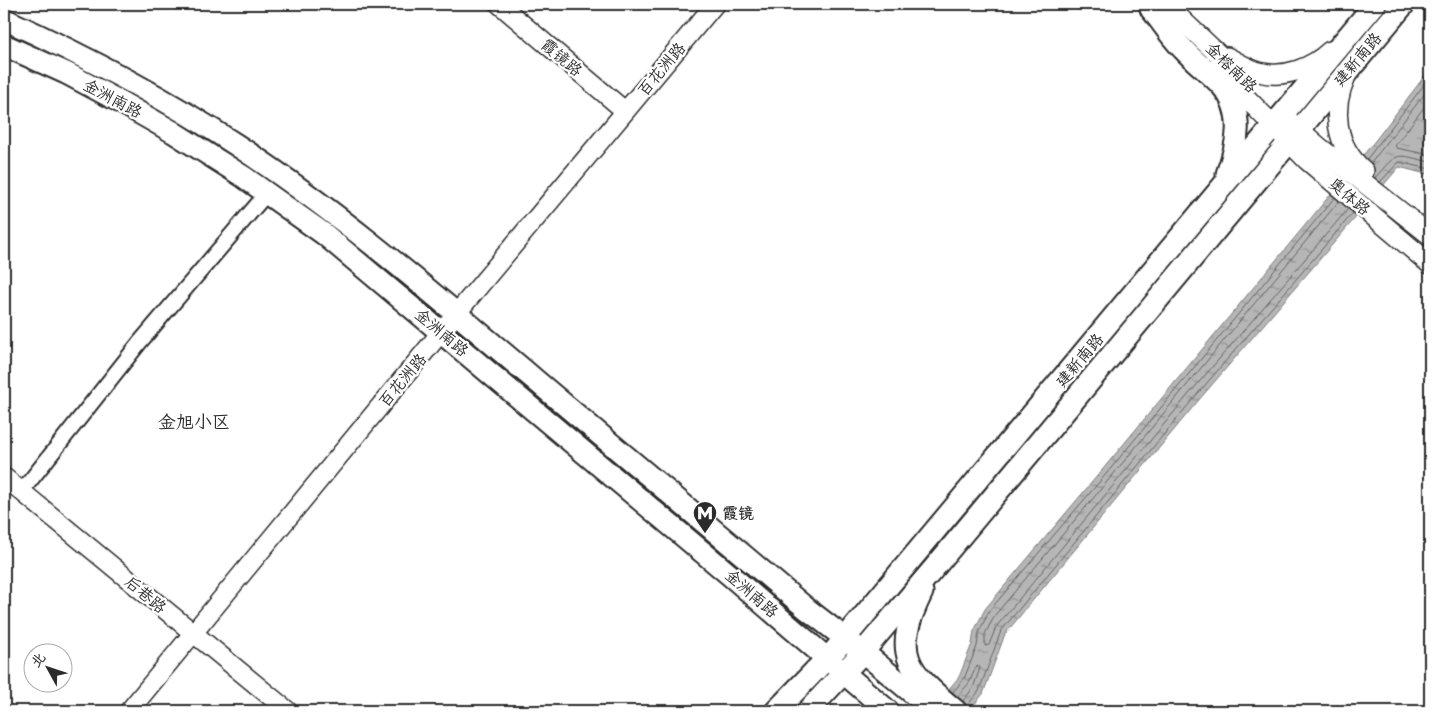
<svg xmlns="http://www.w3.org/2000/svg" width="1434" height="715" font-family="Pangolin,'LXGW WenKai TC',sans-serif">
<style>
.water{fill:url(#water-ripples);stroke:#7e7e7e}
.lines{fill:none;stroke-linecap:round;stroke-linejoin:round}
.shore{stroke:#636363;stroke-width:1}
.minor-casing{stroke:#2b2b2b;stroke-width:18}
.tertiary-casing{stroke:#2b2b2b;stroke-width:21}
.secondary-casing{stroke:#2b2b2b;stroke-width:22}
.primary-casing{stroke:#2b2b2b;stroke-width:25}
.minor{stroke:#fff;stroke-width:14}
.tertiary{stroke:#fff;stroke-width:18}
.secondary{stroke:#fff;stroke-width:19}
.primary{stroke:#fff;stroke-width:21}
.labels{text-anchor:middle;stroke-width:4.5;stroke-linejoin:round;paint-order:stroke}
.street-label{font-size:16px;fill:#2b2b2b;stroke:#fff}
.poi-label{font-size:16px;font-weight:bold;fill:#2b2b2b;stroke:#fff;text-anchor:start}
.neighbourhood-label{font-size:18px;fill:#2b2b2b;stroke:#fff}
</style>
<defs>
<pattern id="water-ripples" width="26" height="14" patternUnits="userSpaceOnUse" patternTransform="scale(1.25)"><rect width="26" height="14" fill="#b6b6b6"/><path d="M2 4q2-2 4 0t4 0M15 11q2-2 4 0t4 0" fill="none" stroke="#949494"/></pattern>
</defs>
<rect width="100%" height="100%" fill="#fff"/>
<filter id="ink" filterUnits="userSpaceOnUse"><feTurbulence type="fractalNoise" baseFrequency=".02" numOctaves="2"/><feDisplacementMap in="SourceGraphic" scale="10" xChannelSelector="R" yChannelSelector="G"/><feConvolveMatrix kernelMatrix="1 2 1 2 8 2 1 2 1" color-interpolation-filters="sRGB"/></filter>
<g filter="url(#ink)">
<path class="water" d="M1430,69V175L1399,167L1198,401L1005,634L983,694L969,711H930L959,677L972,644L974,631L985,609L1103,469L1374,142Z"/>
<g class="lines">
<g class="shore">
<path d="M1430,99L1395,146L1397,148L1430,155"/>
<path d="M1367,159L1430,77"/>
<path d="M1371,163L1430,87"/>
<path d="M1375,178C1399,150 1395,154 1430,162"/>
<path d="M1380,182L1399,162L1430,169"/>
<path d="M1339,201L1111,477L995,615L985,634V646L989,645L996,627L1189,394L1348,209"/>
<path d="M953,692L964,679L977,646L979,632L989,611L1107,473L1335,197"/>
<path d="M957,697L969,683L976,667L979,666L980,668L973,688L963,701"/>
<path d="M967,706L979,691L1001,631L1194,398L1353,213"/>
</g>
<g class="minor-casing">
<path id="minor" d="M22,491L140,342L267,193"/>
</g>
<g class="tertiary-casing">
<g id="tertiary">
<path d="M499,4L625,111"/>
<path d="M4,477L288,711"/>
<path d="M129,711L456,314L715,4"/>
</g>
</g>
<g class="secondary-casing">
<g id="secondary">
<path d="M1165,4L1238,73"/>
<path d="M1227,57C1237,62 1248,69 1259,72C1284,79 1312,68 1330,51"/>
<path d="M1217,68L1307,160L1430,264"/>
<path d="M1346,76C1331,109 1335,146 1364,171"/>
<path d="M1289,121L1319,147L1430,235"/>
</g>
</g>
<g class="primary-casing">
<g id="primary">
<path d="M1151,9C1162,22 1171,37 1183,49C1195,62 1210,73 1222,86C1245,112 1238,144 1227,174"/>
<path d="M4,19C85,56 164,97 238,146C343,215 438,298 534,379C625,456 716,533 807,609L863,652L934,711"/>
<path d="M4,45L66,73L115,99L173,132L244,177L324,234L731,576L888,711"/>
<path d="M1299,130L1404,4"/>
<path d="M922,592C891,655 907,670 956,711"/>
<path d="M776,711L836,649L1375,4"/>
<path d="M808,711L863,652L935,567L1289,142"/>
</g>
</g>
<use href="#minor" class="minor"/>
<use href="#tertiary" class="tertiary"/>
<use href="#secondary" class="secondary"/>
<use href="#primary" class="primary"/>
</g>
</g>
<defs>
<g id="metro-pin" transform="scale(1.25)"><path d="M0 17L-7.5 6A9.5 9.5 0 1 1 7.5 6Z" fill="#2b2b2b" stroke="#fff"/><path d="M-5.5 5V-5H-3L0 0L3-5H5.5V5H3V-.5L0 4L-3-.5V5Z" fill="#fff"/></g>
</defs>
<g fill-rule="evenodd">
<use href="#metro-pin" x="705" y="513"/>
</g>
<g class="labels">
<g class="street-label">
<text transform="translate(562 57) rotate(40)" y="6">霞镜路</text>
<text transform="translate(1357 59) rotate(-50)" y="6">建新南路</text>
<text transform="translate(1232 67) rotate(44)" y="6">金榕南路</text>
<text transform="translate(661 69) rotate(-50)" y="6">百花洲路</text>
<text transform="translate(113 98) rotate(28)" y="6">金洲南路</text>
<text transform="translate(1350 196) rotate(40)" y="6">奥体路</text>
<text transform="translate(442 332) rotate(40)" y="6">金洲南路</text>
<text transform="translate(1079 360) rotate(-50)" y="6">建新南路</text>
<text transform="translate(402 380) rotate(-50)" y="6">百花洲路</text>
<text transform="translate(752 593) rotate(41)" y="6">金洲南路</text>
<text transform="translate(146 594) rotate(40)" y="6">后巷路</text>
</g>
<g class="poi-label">
<text x="722" y="519">霞镜</text>
</g>
<g class="neighbourhood-label">
<text x="194" y="428">金旭小区</text>
</g>
</g>
<rect width="1434" height="715" fill="none" stroke="#fff" stroke-width="20"/>
<rect x="10" y="10" width="1414" height="695" fill="none" stroke="#2b2b2b" stroke-width="2" filter="url(#ink)"/>
<g transform="translate(48 668) rotate(310)"><circle r="24" fill="#ffffff" stroke="#aaaaaa"/>
<path d="M0-4L9 19L0 12L-9 19Z" fill="#2b2b2b"/>
<text y="-8" font-size="14" font-weight="bold" text-anchor="middle" fill="#2b2b2b">北</text>
</g>
</svg>
